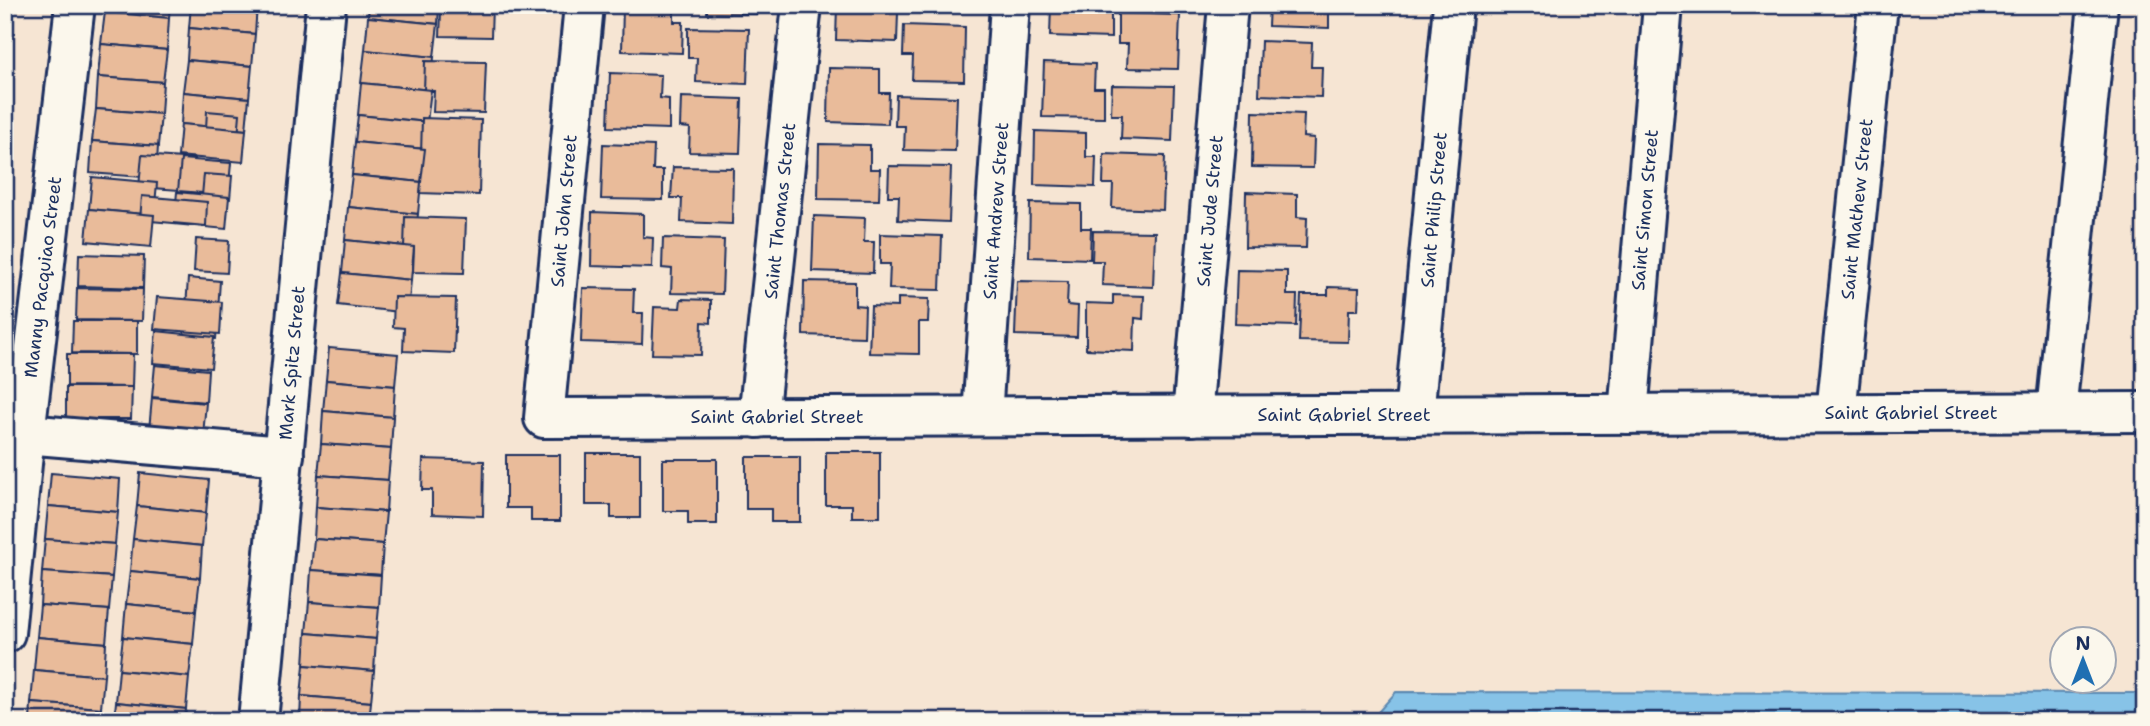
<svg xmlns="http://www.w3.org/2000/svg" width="2150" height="726" font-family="'Shantell Sans',sans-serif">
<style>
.water{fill:#87c3e7;stroke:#5c88b0;stroke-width:2}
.building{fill:#e9bb9a;stroke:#1b2f5e;stroke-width:2}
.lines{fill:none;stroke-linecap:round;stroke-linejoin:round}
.minor-casing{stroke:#1b2f5e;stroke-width:44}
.minor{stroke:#fbf7ec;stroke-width:38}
.labels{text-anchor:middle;stroke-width:6;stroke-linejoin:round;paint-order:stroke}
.street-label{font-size:18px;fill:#1b2f5e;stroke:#fbf7ec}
</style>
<rect width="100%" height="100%" fill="#f6e5d3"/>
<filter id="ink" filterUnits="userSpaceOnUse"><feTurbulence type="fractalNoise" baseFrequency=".0143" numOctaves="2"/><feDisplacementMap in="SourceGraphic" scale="14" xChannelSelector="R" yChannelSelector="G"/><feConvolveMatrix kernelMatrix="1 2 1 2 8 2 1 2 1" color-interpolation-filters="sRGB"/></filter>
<g filter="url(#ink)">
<path class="water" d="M1396,692L2145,693V721H1370Z"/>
<g class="building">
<path d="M105,5H170L169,18L105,12Z"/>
<path d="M191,5H257L255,34L189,28Z"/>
<path d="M369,5H439L438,24L368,17Z"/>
<path d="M432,5H492L491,37L440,36L441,12H432Z"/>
<path d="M623,5H674V22H683L682,53L622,51Z"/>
<path d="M707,5H758V14L707,13Z"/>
<path d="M837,5H888L887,12H898L897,42L836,40Z"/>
<path d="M922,5H972V10L922,8Z"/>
<path d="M1051,5L1111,8V38L1050,36Z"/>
<path d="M1269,5H1329V28L1268,26Z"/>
<path d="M105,12L169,18L167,50L101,44Z"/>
<path d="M1118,13L1180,15L1178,69L1127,68L1128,44H1118Z"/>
<path d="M368,17L438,24L434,57L365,50Z"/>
<path d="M904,25L965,27L964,81L912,80L913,56H903Z"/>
<path d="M189,28L255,34L252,66L187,60Z"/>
<path d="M688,28L749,29L747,84L696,82L697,58H688Z"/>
<path d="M1261,41L1312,43L1311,67H1322L1321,97L1259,95Z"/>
<path d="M101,44L167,50L163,82L98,77Z"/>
<path d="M365,50L434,57L431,90L361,83Z"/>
<path d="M187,60L252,66L249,98L183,92Z"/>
<path d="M425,61L486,62L484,113L433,112L434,91H424Z"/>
<path d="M1044,62L1095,64L1094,88H1104V118L1042,117Z"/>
<path d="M829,68L880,69V93H889L888,124L828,122Z"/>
<path d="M610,73L661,75L660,98L669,99V129L608,127Z"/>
<path d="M98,77L163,82L161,114L96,109Z"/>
<path d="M361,83L431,90L427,122L358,115Z"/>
<path d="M1112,85L1174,86L1172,141L1121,139L1122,115H1111Z"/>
<path d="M183,92L249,98L246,130L181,124Z"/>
<path d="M896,95L957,97L955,151L904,150L905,126H895Z"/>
<path d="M681,97L742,99L740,153L689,152L690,128L680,127Z"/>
<path d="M96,109L161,114L158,146L92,141Z"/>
<path d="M207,111L240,114L237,149L205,145Z"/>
<path d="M1253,112L1304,114L1303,137L1314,138L1313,168L1252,167Z"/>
<path d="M358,115L427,122L425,149L355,142Z"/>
<path d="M422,118L481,120L479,195L420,193Z"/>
<path d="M181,124L246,130L243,162L178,156Z"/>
<path d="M1035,131L1086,133V157H1096L1095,187L1034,185Z"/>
<path d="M92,141L158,146L156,178L90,173Z"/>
<path d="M355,142L425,149L421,182L352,175Z"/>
<path d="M603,144L654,146L653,170H663V200L601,199Z"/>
<path d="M819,144L870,145V169H880L879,200L818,199Z"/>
<path d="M1104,154L1165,156L1163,210L1112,208L1113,184H1103Z"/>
<path d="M142,155L195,159L193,191L139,187Z"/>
<path d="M181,159L231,163L228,195L178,191Z"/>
<path d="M889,166L951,167L949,222L898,220L899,196H888Z"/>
<path d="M673,167L733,168L732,224L681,222L682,198H671Z"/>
<path d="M204,174L232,176L230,199L202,196Z"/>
<path d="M352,175L421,182L418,214L348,207Z"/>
<path d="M92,177L157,183L154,215L89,209Z"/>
<path d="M177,192L229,197L226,229L174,224Z"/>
<path d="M1246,192L1297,194V217L1307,218L1306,248L1245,247Z"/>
<path d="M142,196L207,202L206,226L140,220Z"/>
<path d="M1030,203L1081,204V228H1091L1090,259L1029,257Z"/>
<path d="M348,207L418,214L414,247L345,240Z"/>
<path d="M89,209L154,215L151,247L86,241Z"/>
<path d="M592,212L643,214V237L653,238L652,268L591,266Z"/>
<path d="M814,216L865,218L864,242H874L873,273L812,271Z"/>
<path d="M405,217L466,219L464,273L413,272L414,248H404Z"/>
<path d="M1093,231L1155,232L1153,287L1102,285L1103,261H1092Z"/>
<path d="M880,234L942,236L940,290L889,289L890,264H880Z"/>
<path d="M663,238L724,240L722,294L671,293L672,269L662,268Z"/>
<path d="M196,239L229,241L227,273L194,271Z"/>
<path d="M345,240L414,247L411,280L342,273Z"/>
<path d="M79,254L144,256L143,288L78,286Z"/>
<path d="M1237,270L1287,271V295H1297L1296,326L1235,324Z"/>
<path d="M342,273L411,280L408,313L338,305Z"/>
<path d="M188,278L220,281L216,339L184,338Z"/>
<path d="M804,281L855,282V305L865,306L864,337L803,335Z"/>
<path d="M1017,281L1068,282L1067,305L1078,306L1077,337L1015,335Z"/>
<path d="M1328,287L1359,288L1358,310H1349L1348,342L1299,341L1301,295H1328Z"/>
<path d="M77,288L143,289L142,321L76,320Z"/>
<path d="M583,288L634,289L633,313H643L642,344L581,342Z"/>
<path d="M1113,295L1144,296L1143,319L1135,318L1134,351L1086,349V303L1113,304Z"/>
<path d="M157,297L222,302L220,334L154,329Z"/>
<path d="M394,297L456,298L454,353L403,351L404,328L393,327Z"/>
<path d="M898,298L929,299L928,322H919V354L869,353L871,306L898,307Z"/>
<path d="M681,299L711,300V323L702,322L701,355L652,354L654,307L680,308Z"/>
<path d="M73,321H137V354L72,353Z"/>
<path d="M156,331L214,337L211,368L153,363Z"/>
<path d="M329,348L398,354L395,386L326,380Z"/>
<path d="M67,354H133L132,387L67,386Z"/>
<path d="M155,365L208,370L206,402L152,397Z"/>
<path d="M326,380L395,386L393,417L323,411Z"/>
<path d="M66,387H132L131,419H66Z"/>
<path d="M152,398L206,403L203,435L149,430Z"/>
<path d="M323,411L393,417L391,449L321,444Z"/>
<path d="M321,444L391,449L388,480L318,475Z"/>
<path d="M826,452H880V517H852V505H826Z"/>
<path d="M586,453H640V518H611V505H586Z"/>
<path d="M506,455H560V521H531V508H506Z"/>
<path d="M746,457H800V522H771V509H746Z"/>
<path d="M423,459L484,461L483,516L432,514V490H422Z"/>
<path d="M663,459H717V524H688V511H663Z"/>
<path d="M51,473L120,479L118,512L48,506Z"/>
<path d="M140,473L209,480L206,513L137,506Z"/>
<path d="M318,475L388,480L386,512L316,507Z"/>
<path d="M48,506L118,512L115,544L45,539Z"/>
<path d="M137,506L206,513L202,546L133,539Z"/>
<path d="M316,507L386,512L383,544L314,539Z"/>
<path d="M45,539L115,544L112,577L42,572Z"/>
<path d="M133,539L202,546L200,578L130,571Z"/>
<path d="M314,539L383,544L381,575L311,570Z"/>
<path d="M311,570L381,575L379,607L309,602Z"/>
<path d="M130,571L200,578L196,611L126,604Z"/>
<path d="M42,572L112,577L109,610L40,605Z"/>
<path d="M309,602L379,607L376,639L306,633Z"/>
<path d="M126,604L196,611L193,644L123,637Z"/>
<path d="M40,605L109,610L106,643L37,637Z"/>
<path d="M306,633L376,639L374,671L304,665Z"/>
<path d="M37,637L106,643L104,676L34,670Z"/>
<path d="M123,637L193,644L189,677L119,670Z"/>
<path d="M304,665L374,671L371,702L301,696Z"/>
<path d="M34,670L104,676L101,708L31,703Z"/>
<path d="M119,670L189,677L186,709L116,702Z"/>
<path d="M301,696L371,702L369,721H300Z"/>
<path d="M116,702L186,709L185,721H114Z"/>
<path d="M31,703L101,708L100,721H30Z"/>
</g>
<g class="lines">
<g class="minor-casing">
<g id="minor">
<path d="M584,5L544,418L2145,412"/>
<path d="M2056,412L2098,5"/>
<path d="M1836,413L1878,5"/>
<path d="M1628,414L1663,5"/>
<path d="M1414,415L1453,5"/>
<path d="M982,416L1010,5"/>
<path d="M1192,416L1228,5"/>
<path d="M758,418L802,5"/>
<path d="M25,434L284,456"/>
<path d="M5,633L25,434L75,5"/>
<path d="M258,721L326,5"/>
</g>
</g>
<use href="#minor" class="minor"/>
</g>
</g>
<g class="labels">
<g class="street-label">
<text transform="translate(1857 209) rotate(-84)" y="6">Saint Mathew Street</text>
<text transform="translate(1434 210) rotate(-85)" y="6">Saint Philip Street</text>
<text transform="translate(1645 210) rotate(-85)" y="6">Saint Simon Street</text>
<text transform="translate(564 211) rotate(-85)" y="6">Saint John Street</text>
<text transform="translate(780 211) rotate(-84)" y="6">Saint Thomas Street</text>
<text transform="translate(996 211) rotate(-86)" y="6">Saint Andrew Street</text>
<text transform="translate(1210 211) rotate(-85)" y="6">Saint Jude Street</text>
<text transform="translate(43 277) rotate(-83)" y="6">Manny Pacquiao Street</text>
<text transform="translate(292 363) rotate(-85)" y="6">Mark Spitz Street</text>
<text x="1911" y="419">Saint Gabriel Street</text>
<text x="1344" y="421">Saint Gabriel Street</text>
<text x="777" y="423">Saint Gabriel Street</text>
</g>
</g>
<rect width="2150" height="726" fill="none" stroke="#fbf7ec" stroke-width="28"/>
<rect x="14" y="14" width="2122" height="698" fill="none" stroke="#1b2f5e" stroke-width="2.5" filter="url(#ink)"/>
<g transform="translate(2083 660)"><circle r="33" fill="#fbf7ec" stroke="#a1a7b3" stroke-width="2"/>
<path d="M0-5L12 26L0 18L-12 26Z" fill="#1f6fb2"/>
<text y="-10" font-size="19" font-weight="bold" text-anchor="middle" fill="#1b2f5e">N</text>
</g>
</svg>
